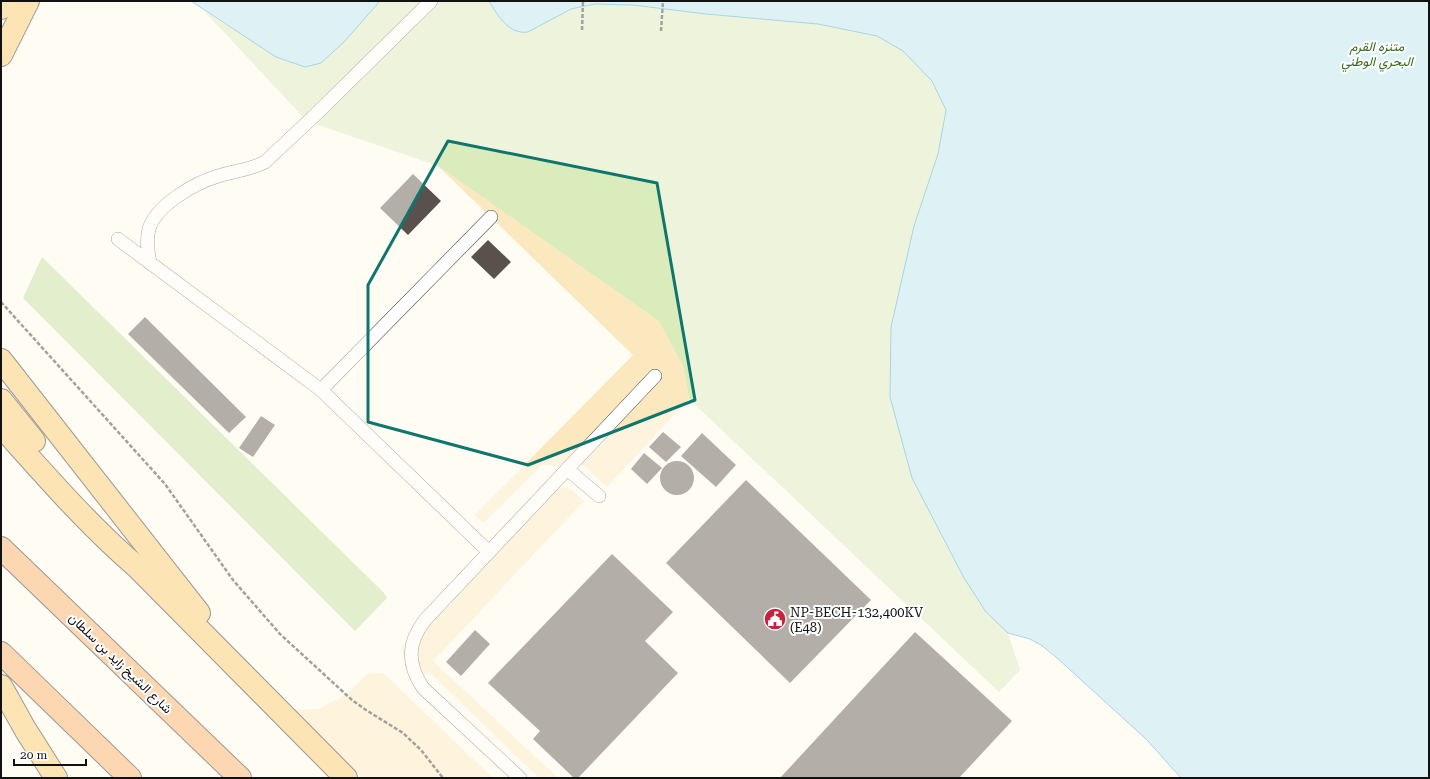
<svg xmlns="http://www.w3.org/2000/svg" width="1430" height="779" font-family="'Roboto Serif',Vazirmatn,serif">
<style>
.green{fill:#daebbc}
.forest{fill:#bfdd9b}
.sand{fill:#fce8bf}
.water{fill:#b7e7f8;stroke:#3ca6d1}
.building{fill:#5a504c}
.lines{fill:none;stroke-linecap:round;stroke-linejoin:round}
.service-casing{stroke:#444;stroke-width:14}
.primary-casing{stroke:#222;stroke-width:24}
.trunk-casing{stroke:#222;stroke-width:24}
.path{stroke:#333;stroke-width:2.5;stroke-dasharray:4 2;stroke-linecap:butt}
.service{stroke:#fff;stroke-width:13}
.primary{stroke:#fbc768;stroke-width:22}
.trunk{stroke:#f9ac61;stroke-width:22}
.marked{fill:none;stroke:#0f766e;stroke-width:3;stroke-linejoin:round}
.labels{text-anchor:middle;stroke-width:4;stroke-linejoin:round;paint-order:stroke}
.park-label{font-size:13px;font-style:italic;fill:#366b1e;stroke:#fff}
.poi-label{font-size:13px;fill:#111;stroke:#fff;text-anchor:start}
.street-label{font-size:13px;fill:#111;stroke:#fff}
</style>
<rect width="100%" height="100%" fill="#fffcf4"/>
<path class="green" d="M380,1H489L495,12L555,16L571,9L595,4L633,5L706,14L818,24L877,36L903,51L932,81L946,110L938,154L914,226L986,612L1008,633L1020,670L999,692L689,399L683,366L657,320L438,166L307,121L203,10L276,57L305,67L321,63L344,42Z"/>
<path class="forest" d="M42,257L384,593L387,598L355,631L23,298Z"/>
<g class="sand">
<path d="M438,166L659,321L683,366L689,399L607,487L583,465H542L483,523L475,515L633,355Z"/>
<path d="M562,487L571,489L584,501L433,661L558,778H539L429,672L421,679L405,662L402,649L409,636L554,491Z"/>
<path d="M383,673L493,778H363L293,710L319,709L347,694L367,674Z"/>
</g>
<g class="water">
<path d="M191,1H380L344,42L321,63L305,67L276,57Z"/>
<path d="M489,1H1429V778H1181L1146,739L1056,657L1041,645L1030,639L1008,633L986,612L964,578L912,478L890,397L891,327L914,226L938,154L946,110L932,81L903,51L877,36L818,24L706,14L633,5L595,4L571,9L528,32C509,35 497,15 489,1Z"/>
</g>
<g class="building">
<path d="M413,174L441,201L408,235L380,208Z"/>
<path d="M488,240L511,262L494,279L471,257Z"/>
<path d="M145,317L246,417L229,433L128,334Z"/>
<path d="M261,416L275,425L253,457L239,448Z"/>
<path d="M663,432L681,447L666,462L649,447Z"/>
<path d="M702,433L736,465L716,487L681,456Z"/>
<path d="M644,453L662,468L647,484L631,469Z"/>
<circle cx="677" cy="478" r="17"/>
<path d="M746,480L871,600L790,683L666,563Z"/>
<path d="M612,554L673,612L645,641L678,673L578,778H574L533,739L540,731L488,683Z"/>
<path d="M475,630L490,644L461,676L446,662Z"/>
<path d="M915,632L1012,721L959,778H780Z"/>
</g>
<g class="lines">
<g class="service-casing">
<g id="service">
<path d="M118,239L321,390L489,552"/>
<path d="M150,263C148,251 146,241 149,229C156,205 195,183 218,176C234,171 250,170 265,162L313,117L431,1"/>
<path d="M321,390L491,217"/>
<path d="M567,469L599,496"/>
<path d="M520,778L423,688C407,664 407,643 425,620L655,376"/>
</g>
</g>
<g class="primary-casing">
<g id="primary">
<path d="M1,8L6,1"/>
<path d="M1,55L28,1"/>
<path d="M1,360L199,613"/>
<path d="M1,400L34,441"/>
<path d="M1,426C45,475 88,525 138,568L346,778"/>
<path d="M1,686L25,729L56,778"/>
</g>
</g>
<g class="trunk-casing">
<g id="trunk">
<path d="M1,548L240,778"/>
<path d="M1,653L130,778"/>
</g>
</g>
<g class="path">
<path d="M582,30L583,1"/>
<path d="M661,31L663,1"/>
<path d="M1,302L165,484L233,580L280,634L352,700L366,710L403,733L421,750L443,778"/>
</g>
<use href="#service" class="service"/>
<use href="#primary" class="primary"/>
<use href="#trunk" class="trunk"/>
</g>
<path d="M0 0H1430V779H0ZM448,141L657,183L695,400L528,465L368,422V285Z" fill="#fffcf4" fill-opacity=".55" fill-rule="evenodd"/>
<path class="marked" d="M448,141L657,183L695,400L528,465L368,422V285Z"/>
<defs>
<g id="civic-disc" transform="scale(1.15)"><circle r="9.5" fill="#c5243d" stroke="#fff"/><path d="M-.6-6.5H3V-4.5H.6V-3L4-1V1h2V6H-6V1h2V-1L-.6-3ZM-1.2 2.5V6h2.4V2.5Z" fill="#fff"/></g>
</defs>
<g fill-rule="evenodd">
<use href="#civic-disc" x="775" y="619"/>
</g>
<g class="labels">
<g class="park-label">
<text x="1377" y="51">متنزه القرم<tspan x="1377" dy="15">البحري الوطني</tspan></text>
</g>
<g class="poi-label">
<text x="790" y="617">NP-BECH-132,400KV<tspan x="790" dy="15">(E48)</tspan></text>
</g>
<g class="street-label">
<text transform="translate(121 663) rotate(44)" y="5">شارع الشيخ زايد بن سلطان</text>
</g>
</g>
<rect width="1430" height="779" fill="none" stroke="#111111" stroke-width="4"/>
<path d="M14 759v6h72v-6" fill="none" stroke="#111111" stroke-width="2"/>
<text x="20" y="759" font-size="12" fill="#111111" stroke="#ffffff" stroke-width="3" paint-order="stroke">20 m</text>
</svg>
